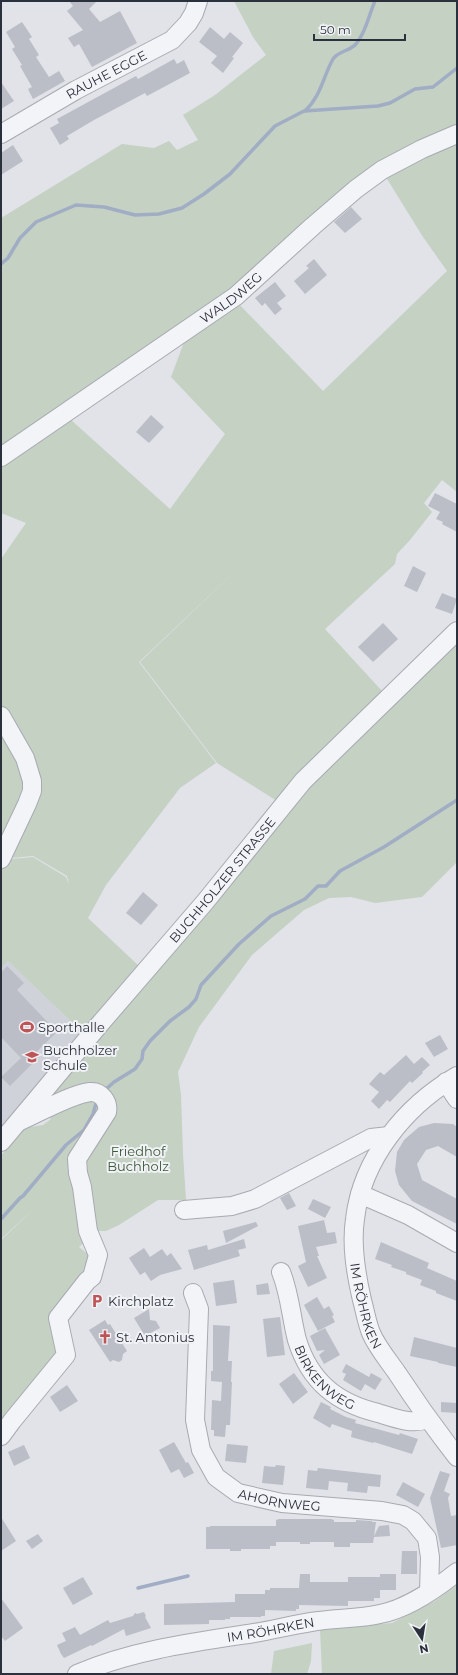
<svg xmlns="http://www.w3.org/2000/svg" width="458" height="1675" font-family="Montserrat,sans-serif">
<style>
.built{fill:#cfd2d9}
.green{fill:#c5d1c3}
.lines{fill:none;stroke-linecap:round;stroke-linejoin:round}
.stream{stroke:#a0adc4;stroke-width:3.5}
.building{fill:#bbbec7}
.minor-casing{stroke:#a7aab1;stroke-width:20}
.minor{stroke:#f3f4f7;stroke-width:18}
.labels{text-anchor:middle;stroke-width:4;stroke-linejoin:round;paint-order:stroke}
.street-label{font-size:13px;fill:#2b303d;stroke:#f0f2f5}
.poi-label{font-size:13px;fill:#2b303d;stroke:#f0f2f5;text-anchor:start}
.park-label{font-size:13px;fill:#3c583a;stroke:#f0f2f5}
</style>
<rect width="100%" height="100%" fill="#e1e3e8"/>
<path class="built" d="M8,961L84,1034L1,1128V968Z"/>
<g class="green">
<path d="M234,1H457V131L421,146L222,301L1,450V218L122,144L154,148L169,141L177,150L198,140L183,115L215,95L266,55L253,37Z"/>
<path d="M457,140V492L442,480L424,503L432,512L410,540L397,554L395,564L325,629L383,692L277,801L217,763L140,662L247,560L139,662L216,763L180,788L106,885L88,918L140,967L84,1034L8,961L1,968V870L11,859L33,857L66,877L69,885L67,876L33,856L11,858L29,822L40,784L1,707V559L26,523L1,513V466L70,419L170,509L225,434L171,377L186,337L238,303L323,391L447,271L423,237L384,174Z"/>
<path d="M457,642V862L422,897L375,903L351,897L329,898L304,910L252,955L199,1027L178,1072L181,1095L183,1154L186,1200H158L119,1225L106,1231H91L87,1240L79,1247L90,1256L92,1271L57,1318L63,1350L1,1431V1240L40,1203L1,1239V1156L19,1132L30,1127L43,1125L51,1119L39,1107L311,785Z"/>
<path d="M1,722L20,757L27,792L1,847Z"/>
<path d="M457,1585V1674H322L320,1629L392,1623L435,1601Z"/>
<path d="M312,1643L311,1661L307,1674H271L274,1651Z"/>
</g>
<g class="lines">
<g class="stream">
<path d="M305,111C321,96 323,77 333,59C338,51 350,51 356,44C366,33 369,14 375,1"/>
<path d="M1,264L8,258L20,238L36,222L76,205L104,207L135,215L159,214L182,208L204,194L230,174L275,126L304,111L378,106L390,103L415,89L433,87L457,68"/>
<path d="M105,1090L114,1082L135,1069L142,1059L143,1051L150,1041L170,1021L189,1007L196,999L201,985L239,944L271,916L305,899L318,886H326L340,871L384,847L457,800"/>
<path d="M1,1219L20,1198L23,1196L66,1145L84,1130L93,1114L97,1100"/>
<path d="M138,1588L188,1576"/>
</g>
</g>
<g class="building">
<path d="M69,1H97L89,9L100,22L120,11L137,43L92,67L79,44L74,47L68,38L83,30L67,11L73,6Z"/>
<path d="M22,22L32,37L29,39L39,55L36,57L49,77L59,71L65,81L33,99L28,89L32,87L20,66L22,65L12,49L15,47L6,32Z"/>
<path d="M210,27L224,39L230,32L243,43L232,57L234,58L223,73L211,63L217,56L199,42Z"/>
<path d="M174,59L177,64L184,60L190,73L147,96L145,93L94,120L67,136L69,139L60,145L50,128L59,123L57,119L136,76L138,79Z"/>
<path d="M1,82L14,101L1,109Z"/>
<path d="M13,145L23,161L1,175V153Z"/>
<path d="M351,207L362,219L345,233L334,222Z"/>
<path d="M314,259L327,275L305,294L294,281L309,268L306,266Z"/>
<path d="M275,282L286,296L277,303L282,309L275,315L265,303L262,306L255,298Z"/>
<path d="M151,415L164,427L149,443L136,432Z"/>
<path d="M435,493L457,504V532L442,524L443,522L436,519L440,512L428,506Z"/>
<path d="M413,566L426,573L417,592L404,586Z"/>
<path d="M442,593L457,599L452,614L435,608Z"/>
<path d="M383,623L398,639L373,662L358,647Z"/>
<path d="M143,892L158,905L141,925L126,913Z"/>
<path d="M7,966L24,983L17,990L57,1032L29,1059L33,1063L10,1086L1,1077L21,1058L1,1037V973Z"/>
<path d="M440,1035L448,1049L434,1057L425,1043Z"/>
<path d="M406,1055L414,1064L422,1057L430,1065L422,1072L423,1073L412,1083L410,1081L390,1102L387,1100L379,1109L371,1101L379,1092L369,1084L380,1072L384,1075Z"/>
<path d="M434,1123L453,1124L457,1127V1157L438,1146L426,1150L417,1164L422,1180L457,1199V1224L412,1201L399,1185L395,1171L397,1152L404,1140L419,1127Z"/>
<path d="M289,1193L296,1206L287,1210L280,1198Z"/>
<path d="M313,1199L331,1207L325,1218L308,1209Z"/>
<path d="M324,1220L327,1233L335,1232L337,1243L316,1247L319,1256H317L327,1278L308,1287L298,1266L306,1262L298,1226Z"/>
<path d="M256,1222L258,1226L226,1243L223,1231Z"/>
<path d="M244,1239L246,1248L238,1250L240,1256L194,1270L188,1250L207,1245L208,1250Z"/>
<path d="M381,1242L429,1263L427,1268L457,1281V1301L436,1293V1291L420,1285L422,1280L406,1274V1272L391,1267L392,1265L375,1259Z"/>
<path d="M144,1248L150,1257L162,1249L167,1256L171,1253L182,1269L160,1275L151,1281L145,1272L140,1275L129,1258Z"/>
<path d="M234,1280L237,1303L216,1306L213,1283Z"/>
<path d="M268,1283L270,1294L257,1295L256,1285Z"/>
<path d="M317,1297L324,1309L329,1306L334,1315L332,1316L335,1322L318,1331L304,1305Z"/>
<path d="M149,1309L150,1320L156,1321L160,1328L145,1336L134,1318Z"/>
<path d="M280,1317L285,1355L267,1357L263,1319Z"/>
<path d="M105,1320L108,1325L110,1324L127,1351L123,1354L122,1360L119,1362L113,1360L110,1362L89,1330Z"/>
<path d="M213,1325L230,1326L228,1361H232L231,1382H232L230,1425H226L225,1437L214,1436V1430H211L212,1400L221,1401L222,1382L211,1381V1371H213Z"/>
<path d="M325,1328L340,1355L324,1364L319,1355L325,1350L317,1351L310,1336Z"/>
<path d="M414,1337L457,1348V1367L438,1363V1362L410,1356Z"/>
<path d="M346,1364L369,1377L371,1373L382,1379L375,1390L365,1384L361,1391L343,1380L346,1374L342,1372Z"/>
<path d="M294,1373L308,1392L293,1404L279,1384Z"/>
<path d="M67,1385L78,1401L60,1412L50,1397Z"/>
<path d="M321,1402L331,1407L330,1409L346,1417L356,1420L355,1423L399,1435L400,1433L418,1439L412,1454L374,1442L373,1443L351,1437L352,1431L332,1424L330,1428L313,1418Z"/>
<path d="M441,1402L457,1403V1413L441,1412Z"/>
<path d="M174,1442L186,1463L188,1462L194,1473L184,1478L179,1469L171,1473L159,1450Z"/>
<path d="M227,1444L248,1446L246,1463L225,1461Z"/>
<path d="M24,1445L30,1458L14,1466L8,1452Z"/>
<path d="M276,1465L285,1466L283,1485L262,1483L264,1466L275,1467Z"/>
<path d="M318,1468L381,1475L380,1487L368,1486L367,1493L347,1491L348,1483L329,1481L328,1490L306,1488L308,1470L317,1471Z"/>
<path d="M440,1471L450,1474L444,1491L450,1494L448,1498L451,1516L457,1515V1545L441,1548L430,1498Z"/>
<path d="M403,1482L425,1494L418,1507L396,1495Z"/>
<path d="M1,1517L16,1541L1,1551Z"/>
<path d="M279,1519H331L334,1520V1522H356V1520L372,1521V1522H376L374,1536L379,1526L389,1525L390,1536L374,1537L373,1543H350V1547H334V1542H310V1544H300V1542H276V1546H270V1549H241V1551H230V1549H206V1527H210V1526H276V1520Z"/>
<path d="M38,1534L43,1541L32,1549L26,1541Z"/>
<path d="M402,1551H417V1574H401Z"/>
<path d="M300,1574H310V1582H348V1577H380V1574H396V1590H380V1598H374V1601H348V1606L299,1605V1609H296V1611L265,1610V1616H261V1617H230V1619H225V1620H209V1624L164,1625V1604L235,1602V1594H265V1590H270V1588H299Z"/>
<path d="M83,1577L93,1594L73,1605L63,1588Z"/>
<path d="M1,1598L23,1628L5,1641L1,1636Z"/>
<path d="M144,1612L146,1616L145,1617L151,1628L126,1636L124,1629L92,1646L91,1645L64,1658L61,1654L57,1645L66,1641L62,1633L75,1627L80,1635L108,1620L110,1623L133,1616L135,1613L137,1614Z"/>
</g>
<g class="lines">
<g class="minor-casing">
<g id="minor">
<path id="s1" d="M1,134L76,90L172,40L188,23L194,13L198,1"/>
<path id="s2" d="M1,457L236,296L313,226L356,189L382,170L422,149L457,134"/>
<path d="M1,716L25,758L32,781V791L27,804L1,859"/>
<path id="s3" d="M457,1076C405,1106 362,1159 355,1219C351,1246 356,1274 362,1300C365,1311 367,1323 371,1333C377,1347 388,1360 397,1373C416,1402 436,1430 457,1457"/>
<path d="M446,1082L457,1099"/>
<path id="s4" d="M1,1142L99,1025L205,902L303,781L457,631"/>
<path d="M360,1194L408,1215L457,1243"/>
<path d="M184,1210L232,1206L255,1199L371,1138L389,1136"/>
<path id="s5" d="M281,1272C290,1294 291,1317 297,1340C310,1382 337,1403 378,1413C394,1418 412,1425 428,1419"/>
<path id="s6" d="M193,1293L199,1309L195,1420L201,1450L216,1477L238,1493L282,1503L382,1511L403,1515L413,1521L427,1538L430,1557L429,1591"/>
<path d="M1,1436L12,1421L66,1355L58,1318L87,1281L92,1277L98,1255L88,1231L82,1187L78,1173L77,1159L107,1112C109,1102 101,1091 90,1092C69,1095 41,1112 20,1121"/>
<path id="s7" d="M77,1674C133,1650 195,1642 254,1633C273,1630 292,1625 311,1622C334,1618 358,1619 380,1614C406,1609 437,1588 457,1572"/>
</g>
</g>
<use href="#minor" class="minor"/>
</g>
<defs>
<g id="stadium-bare" transform="scale(1.08)"><path d="M0-5a6.5 5 0 1 0 0 10a6.5 5 0 1 0 0-10ZM-3.5-1.8h7v3.6h-7Z" fill="#bf5457" stroke="#f0f2f5" stroke-width="2.5" paint-order="stroke"/></g>
<g id="school-bare" transform="scale(1.08)"><path d="M0-5L7-2L0 1L-7-2ZM-4 1L0 2.5L4 1V4Q0 6-4 4Z" fill="#bf5457" stroke="#f0f2f5" stroke-width="2.5" paint-order="stroke"/></g>
<g id="parking-bare" transform="scale(1.08)"><path d="M-3.5-5.5H1a3.5 3.5 0 0 1 0 7H-1V5.5H-3.5ZM-1-3.4V-.6H.8a1.4 1.4 0 0 0 0-2.8Z" fill="#bf5457" stroke="#f0f2f5" stroke-width="2.5" paint-order="stroke"/></g>
<g id="church-bare" transform="scale(1.08)"><path d="M-1.2-6h2.4v3.5h3.3v2.4h-3.3V6h-2.4V-.1h-3.3v-2.4h3.3Z" fill="#bf5457" stroke="#f0f2f5" stroke-width="2.5" paint-order="stroke"/></g>
</defs>
<g fill-rule="evenodd">
<use href="#stadium-bare" x="27" y="1027"/>
<use href="#school-bare" x="32" y="1057"/>
<use href="#parking-bare" x="97" y="1301"/>
<use href="#church-bare" x="105" y="1337"/>
</g>
<g class="labels">
<g class="street-label">
<text dy="5" stroke="none"><textPath href="#s1" startOffset="121">RAUHE EGGE</textPath></text>
<text dy="5" stroke="none"><textPath href="#s2" startOffset="280">WALDWEG</textPath></text>
<text dy="5" stroke="none"><textPath href="#s4" startOffset="343">BUCHHOLZER STRASSE</textPath></text>
<text dy="5" stroke="none"><textPath href="#s3" startOffset="270">IM RÖHRKEN</textPath></text>
<text dy="5" stroke="none"><textPath href="#s5" startOffset="118">BIRKENWEG</textPath></text>
<text dy="5" stroke="none"><textPath href="#s6" startOffset="259">AHORNWEG</textPath></text>
<text dy="5" stroke="none"><textPath href="#s7" startOffset="199">IM RÖHRKEN</textPath></text>
</g>
<g class="poi-label">
<text x="38" y="1032">Sporthalle</text>
<text x="43" y="1055">Buchholzer<tspan x="43" dy="15">Schule</tspan></text>
<text x="108" y="1306">Kirchplatz</text>
<text x="116" y="1342">St. Antonius</text>
</g>
<g class="park-label">
<text x="138" y="1156">Friedhof<tspan x="138" dy="15">Buchholz</tspan></text>
</g>
</g>
<rect width="458" height="1675" fill="none" stroke="#2b303d" stroke-width="4"/>
<g transform="translate(422 1639) rotate(168)" stroke="#f0f2f5" stroke-width="3" paint-order="stroke">
<path d="M0-3L7 15L0 10L-7 15Z" fill="#2b303d"/>
<text y="-6" font-size="11" font-weight="bold" text-anchor="middle" fill="#2b303d">N</text>
</g>
<path d="M314 34v6h91v-6" fill="none" stroke="#2b303d" stroke-width="2"/>
<text x="320" y="34" font-size="12" fill="#2b303d" stroke="#f0f2f5" stroke-width="3" paint-order="stroke">50 m</text>
</svg>
